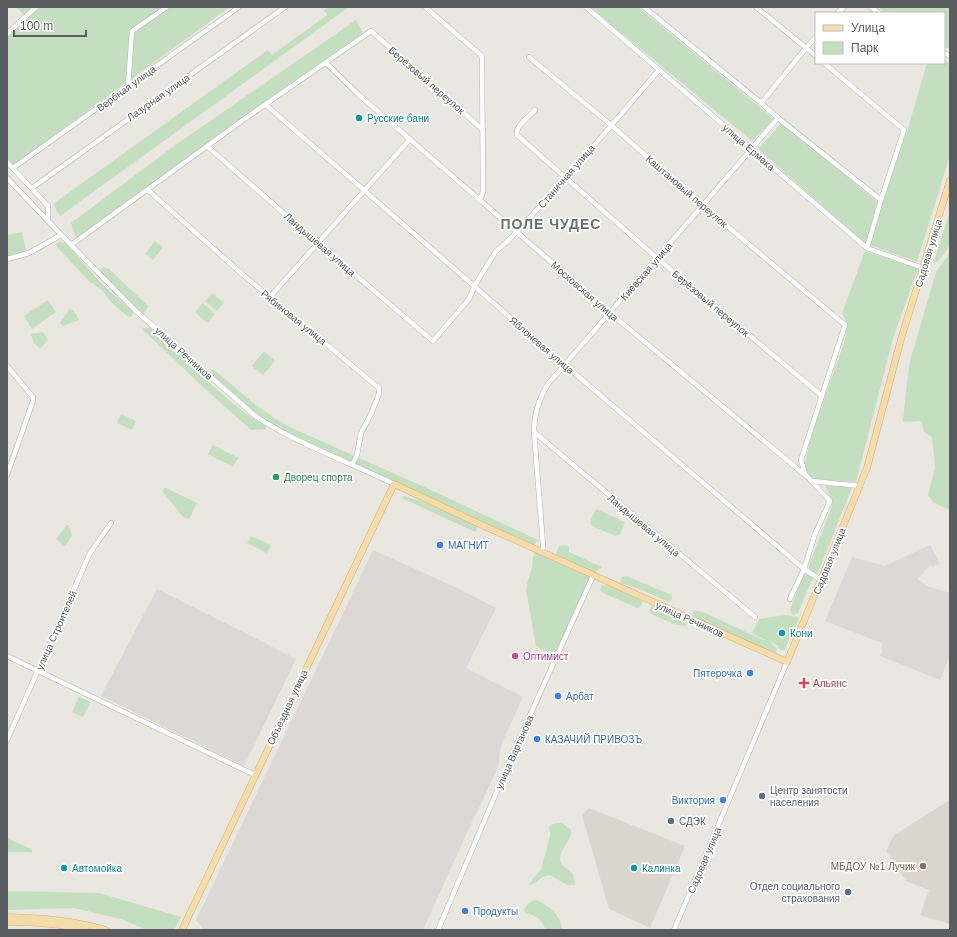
<svg xmlns="http://www.w3.org/2000/svg" width="957" height="937" font-family="Helvetica,sans-serif">
<style>
.industrial{fill:#dbd8d5}
.education{fill:#dad6ce}
.green{fill:#c4dfbf}
.lines{fill:none;stroke-linecap:round;stroke-linejoin:round}
.minor-casing{stroke:#b1b3b6;stroke-width:5.5}
.major-casing{stroke:#dfaa64;stroke-width:7}
.minor{stroke:#fff;stroke-width:4.5}
.major{stroke:#f4ddab;stroke-width:6}
.culture-dot{fill:#0f9aa8;stroke:#fff;stroke-width:1.5}
.leisure-dot{fill:#2e9e5b;stroke:#fff;stroke-width:1.5}
.shop-dot{fill:#3f7fe0;stroke:#fff;stroke-width:1.5}
.hotel-dot{fill:#d1479c;stroke:#fff;stroke-width:1.5}
.health-dot{fill:#e0444e;stroke:#fff;stroke-width:1.5}
.service-dot{fill:#5c6f8a;stroke:#fff;stroke-width:1.5}
.education-dot{fill:#8d6e63;stroke:#fff;stroke-width:1.5}
.labels{text-anchor:middle;stroke-width:3.5;stroke-linejoin:round;paint-order:stroke}
.street-label{font-size:10px;fill:#595d5f;stroke:#fff}
.culture-label{font-size:10px;fill:#0d838f;stroke:#fff;text-anchor:start}
.leisure-label{font-size:10px;fill:#27864d;stroke:#fff;text-anchor:start}
.shop-label{font-size:10px;fill:#366cbe;stroke:#fff;text-anchor:start}
.hotel-label{font-size:10px;fill:#b23c85;stroke:#fff;text-anchor:start}
.health-label{font-size:10px;fill:#be3a42;stroke:#fff;text-anchor:start}
.service-label{font-size:10px;fill:#4e5e75;stroke:#fff;text-anchor:start}
.education-label{font-size:10px;fill:#785e54;stroke:#fff;text-anchor:end}
.district-label{font-size:14px;font-weight:bold;letter-spacing:1px;fill:#6a6f71;stroke:#fff}
</style>
<rect width="100%" height="100%" fill="#eae6e0"/>
<g class="industrial">
<path d="M930,545L940,563L932,567L930,565L918,579L927,586L950,593V655L940,680L880,656L882,652V643L825,621L852,557L885,566Z"/>
<path d="M373,550L455,587L496,608L466,668L523,697L501,745L498,768L470,826L423,930H204L196,920L348,603Z"/>
<path d="M157,589L296,659L244,766L101,696Z"/>
</g>
<g class="education">
<path d="M950,800V924L920,915L929,890L906,881L886,851L894,835Z"/>
<path d="M589,808L685,846L650,928L609,909L582,815Z"/>
</g>
<g class="green">
<path d="M16,7H230L9,168L7,166V37L26,17Z"/>
<path d="M328,7H349L60,216L53,204L268,50L272,55L327,15L324,10Z"/>
<path d="M590,7H638L774,119L752,141Z"/>
<path d="M878,7H950V49L944,47V13H886Z"/>
<path d="M356,20L363,33L280,91L218,138L76,238L71,223L177,144Z"/>
<path d="M944,61L950,63V155L917,262L870,245L882,203L908,128L927,63H944Z"/>
<path d="M782,122L877,202L866,244L758,149Z"/>
<path d="M950,211V245L938,262H934Z"/>
<path d="M22,232L27,257L7,261V235Z"/>
<path d="M155,241L163,247L153,260L145,254Z"/>
<path d="M59,242L66,244L103,285L133,312L132,317L127,316L111,302L102,290L89,281L57,247L56,244Z"/>
<path d="M865,251L918,269L893,338L856,482L813,479L806,471L805,463L810,439L845,340L847,326L842,313Z"/>
<path d="M950,253V510L934,503L928,495L935,467L932,437L924,432L921,421L903,422L907,381L910,361L936,272Z"/>
<path d="M103,267L109,269L148,306L146,311L144,313L141,312L100,272V270Z"/>
<path d="M212,293L224,303L217,311L205,301Z"/>
<path d="M48,300L56,312L32,329L24,316Z"/>
<path d="M203,303L215,314L207,323L195,312Z"/>
<path d="M70,308L76,314L79,320L63,326L60,323Z"/>
<path d="M150,327C182,355 211,387 245,413C252,418 259,422 266,426V429L251,430L202,386L142,329Z"/>
<path d="M43,332L48,340L40,349L34,343L31,334Z"/>
<path d="M264,351L275,361L263,375L252,366Z"/>
<path d="M213,369L256,405L276,419L294,429L431,490L538,540L534,545L386,477L328,452L279,428L239,401L209,374Z"/>
<path d="M121,414L136,421L132,430L117,423Z"/>
<path d="M213,445L238,458L233,467L208,454Z"/>
<path d="M837,485L850,486L851,490L819,570L816,574L809,569V565L832,506L831,498L825,486Z"/>
<path d="M164,488H166L197,503L189,519L183,517L163,492Z"/>
<path d="M404,496L423,502L476,525L477,528L475,532L402,498Z"/>
<path d="M596,509L625,522L620,535L615,536L592,526L590,522Z"/>
<path d="M67,525H69L72,536L65,546L56,539Z"/>
<path d="M251,536L271,545L267,553L247,543Z"/>
<path d="M563,545L569,546V552L602,567L594,573L559,557L556,554L559,546Z"/>
<path d="M535,551L590,577L557,651C550,655 542,650 536,646L526,590C527,582 530,575 532,567C533,561 532,557 535,551Z"/>
<path d="M805,574L810,575L813,578L798,613L793,615L790,610L801,581Z"/>
<path d="M626,576L672,595V599L669,602L637,588L621,583L620,581L622,577Z"/>
<path d="M602,585C613,585 633,596 642,601V605L638,608L605,594L600,590Z"/>
<path d="M651,606H653L685,620L687,622L686,626L676,625L651,614L649,611Z"/>
<path d="M694,610L705,613L761,639L767,641L752,633L759,619L786,615L799,618L784,651L778,648L779,646L769,641L777,649L776,652L773,653L696,619L693,616L692,613Z"/>
<path d="M79,697L90,702L83,717L72,712Z"/>
<path d="M556,823H562L571,830C572,841 560,848 560,859C560,868 570,868 573,875C574,878 574,882 575,885H567L550,875C541,875 537,884 528,886L533,878L541,870L550,836V832L549,828L550,825Z"/>
<path d="M8,839L32,849V852H7Z"/>
<path d="M7,891L99,893L181,917L174,930H147L121,919L74,908L7,910Z"/>
<path d="M535,900C548,904 562,916 562,930H546C539,915 537,918 524,911C526,905 529,902 535,900Z"/>
</g>
<g class="lines">
<g class="minor-casing">
<g id="minor">
<path d="M425,7L482,56L483,192L480,199"/>
<path d="M586,7L867,248L923,268"/>
<path d="M644,7L761,103L778,118L881,200"/>
<path d="M756,7L816,56"/>
<path d="M871,7L879,13"/>
<path d="M837,13L844,7"/>
<path d="M7,34L36,7"/>
<path d="M944,53L950,56"/>
<path d="M529,57L611,125L702,205L845,325L801,460L805,474L830,501L815,534L804,569L790,599"/>
<path d="M326,63L359,95L610,313L805,475"/>
<path d="M824,63L904,130L881,200L867,248"/>
<path d="M128,86L132,31L167,7"/>
<path d="M761,103L806,48L816,37"/>
<path d="M266,105L565,365L804,569L821,580"/>
<path d="M535,110C529,117 515,126 517,135L657,258L821,395"/>
<path d="M208,147L318,243L433,341L469,299L475,285L496,251L508,241L566,178L659,70"/>
<path d="M7,162L48,206V221"/>
<path d="M13,168L239,7"/>
<path d="M7,178L71,245L136,311L254,415C297,444 347,461 394,484"/>
<path d="M32,188L285,7"/>
<path d="M148,190L242,274L379,388V394L371,414L361,433L357,455L352,465"/>
<path d="M71,245L243,120L371,31L483,130"/>
<path d="M7,259L29,253L61,235"/>
<path d="M270,297L410,139"/>
<path d="M7,366L33,397V401L7,475"/>
<path d="M534,432L755,617"/>
<path d="M812,481L860,486"/>
<path d="M542,553L543,545L534,432C534,414 538,400 548,384L778,118"/>
<path d="M7,656L255,775"/>
<path d="M7,740L90,553L111,523"/>
<path d="M438,930L516,746L593,576"/>
<path d="M674,930L787,662"/>
</g>
</g>
<g class="major-casing">
<g id="major">
<path d="M7,917C40,918 74,920 106,930"/>
<path d="M7,922C33,922 61,924 86,930"/>
<path d="M182,930L394,484L484,526L787,662L867,468L901,339L950,180"/>
</g>
</g>
<use href="#minor" class="minor"/>
<use href="#major" class="major"/>
</g>
<g class="culture-dot">
<circle cx="359" cy="118" r="4"/>
<circle cx="782" cy="633" r="4"/>
<circle cx="64" cy="868" r="4"/>
<circle cx="634" cy="868" r="4"/>
</g>
<circle class="leisure-dot" cx="276" cy="477" r="4"/>
<g class="shop-dot">
<circle cx="440" cy="545" r="4"/>
<circle cx="750" cy="673" r="4"/>
<circle cx="558" cy="696" r="4"/>
<circle cx="537" cy="739" r="4"/>
<circle cx="723" cy="800" r="4"/>
<circle cx="465" cy="911" r="4"/>
</g>
<circle class="hotel-dot" cx="515" cy="656" r="4"/>
<path class="health-dot" d="M802 677h4v4h4v4h-4v4h-4v-4h-4v-4h4z"/>
<g class="service-dot">
<circle cx="762" cy="796" r="4"/>
<circle cx="671" cy="821" r="4"/>
<circle cx="848" cy="892" r="4"/>
</g>
<circle class="education-dot" cx="923" cy="866" r="4"/>
<g class="labels">
<g class="street-label">
<text transform="translate(427 80) rotate(41)" y="4">Берёзовый переулок</text>
<text transform="translate(126 88) rotate(-36)" y="4">Вербная улица</text>
<text transform="translate(158 97) rotate(-35)" y="4">Лазурная улица</text>
<text transform="translate(749 147) rotate(41)" y="4">улица Ермака</text>
<text transform="translate(566 176) rotate(-49)" y="4">Станичная улица</text>
<text transform="translate(687 191) rotate(41)" y="4">Каштановый переулок</text>
<text transform="translate(320 244) rotate(41)" y="4">Ландышевая улица</text>
<text transform="translate(928 253) rotate(-73)" y="4">Садовая улица</text>
<text transform="translate(646 271) rotate(-49)" y="4">Киевская улица</text>
<text transform="translate(585 291) rotate(41)" y="4">Московская улица</text>
<text transform="translate(711 303) rotate(40)" y="4">Берёзовый переулок</text>
<text transform="translate(294 317) rotate(39)" y="4">Рябиновая улица</text>
<text transform="translate(542 345) rotate(41)" y="4">Яблоневая улица</text>
<text transform="translate(184 353) rotate(42)" y="4">улица Речников</text>
<text transform="translate(644 525) rotate(40)" y="4">Ландышевая улица</text>
<text transform="translate(829 561) rotate(-68)" y="4">Садовая улица</text>
<text transform="translate(690 619) rotate(24)" y="4">улица Речников</text>
<text transform="translate(56 630) rotate(-66)" y="4">улица Строителей</text>
<text transform="translate(287 707) rotate(-65)" y="4">Объездная улица</text>
<text transform="translate(514 752) rotate(-66)" y="4">улица Вартанова</text>
<text transform="translate(704 860) rotate(-67)" y="4">Садовая улица</text>
</g>
<g class="culture-label">
<text x="367" y="122">Русские бани</text>
<text x="790" y="637">Кони</text>
<text x="72" y="872">Автомойка</text>
<text x="642" y="872">Калинка</text>
</g>
<g class="leisure-label">
<text x="284" y="481">Дворец спорта</text>
</g>
<g class="shop-label">
<text x="448" y="549">МАГНИТ</text>
<text x="742" y="677" text-anchor="end">Пятерочка</text>
<text x="566" y="700">Арбат</text>
<text x="545" y="743">КАЗАЧИЙ ПРИВОЗЪ</text>
<text x="715" y="804" text-anchor="end">Виктория</text>
<text x="473" y="915">Продукты</text>
</g>
<g class="hotel-label">
<text x="523" y="660">Оптимист</text>
</g>
<g class="health-label">
<text x="813" y="687">Альянс</text>
</g>
<g class="service-label">
<text x="770" y="794">Центр занятости<tspan x="770" dy="12">населения</tspan></text>
<text x="679" y="825">СДЭК</text>
<text x="840" y="890" text-anchor="end">Отдел социального<tspan x="840" dy="12">страхования</tspan></text>
</g>
<g class="education-label">
<text x="915" y="870">МБДОУ №1 Лучик</text>
</g>
<g class="district-label">
<text x="551" y="229">ПОЛЕ ЧУДЕС</text>
</g>
</g>
<rect width="957" height="937" fill="none" stroke="#595d5f" stroke-width="16"/>
<rect x="815" y="12" width="130" height="52" fill="#ffffff" stroke="#bdbebf"/>
<rect x="823" y="25" width="20" height="6" fill="#f4ddab" stroke="#bdbebf"/>
<text x="851" y="32" font-size="12" fill="#595d5f">Улица</text>
<rect x="823" y="42" width="20" height="12" fill="#c4dfbf" stroke="#bdbebf"/>
<text x="851" y="52" font-size="12" fill="#595d5f">Парк</text>
<path d="M14 30v6h72v-6" fill="none" stroke="#595d5f" stroke-width="2"/>
<text x="20" y="30" font-size="12" fill="#595d5f" stroke="#ffffff" stroke-width="3" paint-order="stroke">100 m</text>
</svg>
